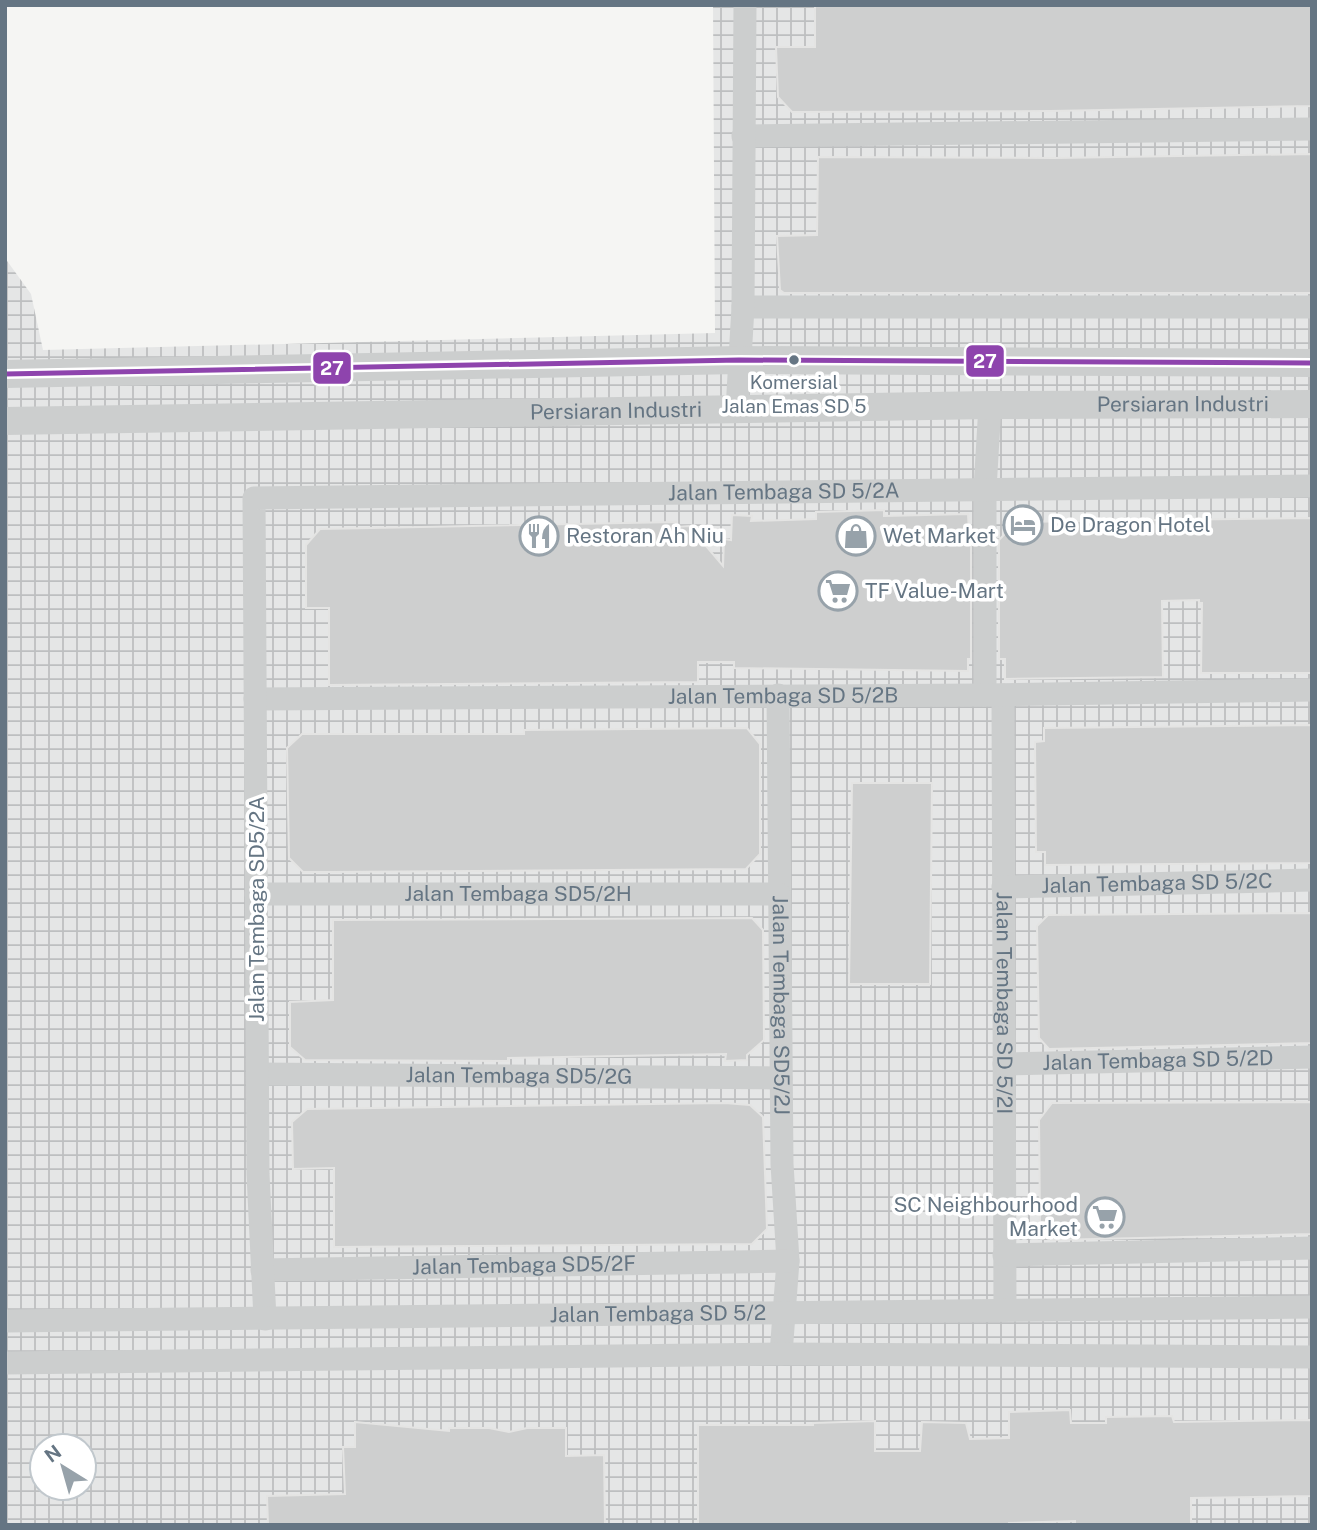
<svg xmlns="http://www.w3.org/2000/svg" width="1317" height="1530" font-family="'Public Sans',sans-serif">
<style>
.industrial{fill:url(#industrial-grid);fill-rule:evenodd}
.building{fill:#cecfcf;stroke:#e4e4e3;stroke-width:2}
.lines{fill:none;stroke-linecap:round;stroke-linejoin:round}
.minor{stroke:#cccece;stroke-width:23}
.tertiary{stroke:#cccece;stroke-width:28}
.bus-1-casing{stroke:#fff;stroke-width:10}
.bus-1{stroke:#8e44ad;stroke-width:5}
.bus-dot{fill:#657583;stroke:#fff;stroke-width:2.5}
.labels{text-anchor:middle;stroke-width:7;stroke-linejoin:round;paint-order:stroke}
.bus-label{font-size:19px;fill:#657583;stroke:#fff}
.street-label{font-size:21px;fill:#657583;stroke:#fff}
.poi-label{font-size:21px;fill:#657583;stroke:#fff;text-anchor:start}
.line-badge{stroke:#fff;stroke-width:2.5}
.badge-label{font-size:19px;text-anchor:middle;font-weight:bold;fill:#fff}
</style>
<defs>
<pattern id="industrial-grid" width="8" height="8" patternUnits="userSpaceOnUse" patternTransform="scale(1.75)"><rect width="8" height="8" fill="#e5e6e6"/><path d="M0 4h8M4 0v8" fill="none" stroke="#bdbfc0"/></pattern>
</defs>
<rect width="100%" height="100%" fill="#f5f5f3"/>
<path class="industrial" d="M713,5H1312V1525H5V258L31,294L43,350L715,333ZM42,1446H84V1488H42Z"/>
<g class="building">
<path d="M815,5H1312V106L1051,111L792,112L778,97L776,47H815Z"/>
<path d="M1312,154V293H784L780,290L777,236L817,235L818,157L1054,158Z"/>
<path d="M884,510V516L968,514L969,533H971V659H968V671L734,668V662H698V682L329,685V608H306V545L320,529L676,522V527L689,526L723,566L724,539L731,540L732,515L752,516L751,521L816,519V512Z"/>
<path d="M1312,518V673H1201L1202,603H1199V600L1162,601L1163,677L1005,679V659H999V540L1016,522Z"/>
<path d="M1312,725V863L1045,865V852H1036L1035,742L1044,741V728Z"/>
<path d="M747,728L760,744V854L746,869L331,872H303L289,858L287,748L302,734H524V730Z"/>
<path d="M852,783H932L930,984H849Z"/>
<path d="M1312,913V1043L1049,1049L1039,1038L1037,926L1048,915Z"/>
<path d="M752,918L763,930L764,1040L747,1055V1060L725,1061L726,1054L508,1058V1061L305,1060L290,1047V1002L333,1000V920Z"/>
<path d="M1312,1102V1234L1051,1240V1222H1040L1039,1120L1052,1103Z"/>
<path d="M725,1103L750,1105L763,1117L767,1229L752,1244L334,1247V1168L293,1169L292,1122L307,1109Z"/>
<path d="M1070,1410L1071,1423H1106V1417L1172,1416L1174,1422L1312,1420V1496L1191,1498V1525H1075V1521L1009,1523V1525H698V1425H813V1423L875,1421V1451H920L922,1422L966,1423L970,1439L1009,1438V1412Z"/>
<path d="M355,1422L449,1431V1428H489L509,1432L527,1428H566V1456L604,1455L605,1525H268L267,1496L345,1494L343,1447H355Z"/>
</g>
<g class="lines">
<g class="minor">
<path d="M743,136L1312,129"/>
<path d="M743,307H1312"/>
<path d="M737,410L743,307L745,5"/>
<path id="s1" d="M778,695L782,1164L788,1261L781,1354"/>
<path d="M985,695V489L990,405"/>
<path id="s2" d="M1003,695L1005,1310"/>
<path id="s3" d="M255,699L985,695L1312,690"/>
<path id="s4" d="M1003,887L1312,880"/>
<path id="s5" d="M256,894H779"/>
<path id="s6" d="M1004,1064L1312,1057"/>
<path id="s7" d="M258,1074L781,1078"/>
<path d="M1004,1255L1312,1248"/>
<path id="s8" d="M262,1270L788,1261"/>
<path id="s9" d="M265,1319L258,1174L254,498L1312,486"/>
<path id="s10" d="M5,1321L1312,1307"/>
<path d="M5,1363L781,1354L1312,1357"/>
</g>
<g class="tertiary">
<path d="M5,374L739,360L1312,363"/>
<path id="s11" d="M5,421L990,405L1312,404"/>
</g>
<g class="bus-1-casing">
<path id="bus-1" d="M5,374L739,360L1312,363"/>
</g>
<use href="#bus-1" class="bus-1"/>
</g>
<defs>
<g id="hotel-ring" transform="scale(2.0125)"><circle r="9.5" fill="#fff" stroke="#97a2aa" stroke-width="1.5"/><path d="M-6-4.5h1.5V1H6V5H4.5V3h-9V5H-6ZM-4 0a1.8 1.8 0 1 1 3.6 0ZM.5 0V-2.5h3Q6-2.5 6 0Z" fill="#97a2aa"/></g>
<g id="restaurant-ring" transform="scale(2.0125)"><circle r="9.5" fill="#fff" stroke="#97a2aa" stroke-width="1.5"/><path d="M-5-6h1v4h1v-4h1v4h1v-4h1v5L-1.5 .5V6h-2V.5L-5-1ZM5-6V6H3V1.5H1.5Q1.5-4 5-6Z" fill="#97a2aa"/></g>
<g id="shop-ring" transform="scale(2.0125)"><circle r="9.5" fill="#fff" stroke="#97a2aa" stroke-width="1.5"/><path d="M-5-2.5h2.3a2.7 3.5 0 0 1 5.4 0H5L5.5 6h-11ZM-1.5-2.5h3a1.5 2.3 0 0 0-3 0Z" fill="#97a2aa"/></g>
<g id="supermarket-ring" transform="scale(2.0125)"><circle r="9.5" fill="#fff" stroke="#97a2aa" stroke-width="1.5"/><path d="M-6-5.5h2.5l.6 2H6L4.5 2H-2.5L-4.4-4H-6ZM-1.5 3.2a1.3 1.3 0 1 0 .1 0ZM3 3.2a1.3 1.3 0 1 0 .1 0Z" fill="#97a2aa"/></g>
</defs>
<g fill-rule="evenodd">
<use href="#hotel-ring" x="1023" y="525"/>
<use href="#restaurant-ring" x="539" y="536"/>
<use href="#shop-ring" x="856" y="536"/>
<use href="#supermarket-ring" x="838" y="591"/>
<use href="#supermarket-ring" x="1105" y="1217"/>
</g>
<circle class="bus-dot" cx="794" cy="360" r="6"/>
<g class="labels">
<g class="bus-label">
<text x="794" y="389">Komersial<tspan x="794" dy="24">Jalan Emas SD 5</tspan></text>
</g>
<g class="street-label">
<text dy="7" stroke="none"><textPath href="#s11" startOffset="1178">Persiaran Industri</textPath></text>
<text dy="7" stroke="none"><textPath href="#s11" startOffset="611">Persiaran Industri</textPath></text>
<text dy="7" stroke="none"><textPath href="#s9" startOffset="1351">Jalan Tembaga SD 5/2A</textPath></text>
<text dy="7" stroke="none"><textPath href="#s3" startOffset="528">Jalan Tembaga SD 5/2B</textPath></text>
<text dy="7" stroke="none"><textPath href="#s4" startOffset="154">Jalan Tembaga SD 5/2C</textPath></text>
<text dy="7" stroke="none"><textPath href="#s5" startOffset="262">Jalan Tembaga SD5/2H</textPath></text>
<text transform="translate(257 909) rotate(-90)" y="7">Jalan Tembaga SD5/2A</text>
<text dy="7" stroke="none"><textPath href="#s2" startOffset="308">Jalan Tembaga SD 5/2I</textPath></text>
<text dy="7" stroke="none"><textPath href="#s1" startOffset="310">Jalan Tembaga SD5/2J</textPath></text>
<text dy="7" stroke="none"><textPath href="#s6" startOffset="154">Jalan Tembaga SD 5/2D</textPath></text>
<text dy="7" stroke="none"><textPath href="#s7" startOffset="261">Jalan Tembaga SD5/2G</textPath></text>
<text dy="7" stroke="none"><textPath href="#s8" startOffset="262">Jalan Tembaga SD5/2F</textPath></text>
<text dy="7" stroke="none"><textPath href="#s10" startOffset="653">Jalan Tembaga SD 5/2</textPath></text>
</g>
<g class="poi-label">
<text x="1050" y="532">De Dragon Hotel</text>
<text x="566" y="543">Restoran Ah Niu</text>
<text x="883" y="543">Wet Market</text>
<text x="865" y="598">TF Value-Mart</text>
<text x="1078" y="1212" text-anchor="end">SC Neighbourhood<tspan x="1078" dy="24">Market</tspan></text>
</g>
</g>
<g class="line-badge">
<rect x="965" y="344" width="40" height="34" rx="7" fill="#8e44ad"/>
<rect x="312" y="351" width="40" height="34" rx="7" fill="#8e44ad"/>
</g>
<g class="badge-label">
<text x="985" y="368">27</text>
<text x="332" y="375">27</text>
</g>
<rect width="1317" height="1530" fill="none" stroke="#657583" stroke-width="14"/>
<g transform="translate(63 1467) rotate(323)"><circle r="33" fill="#ffffff" stroke="#c1c8cd" stroke-width="2"/>
<path d="M0-5L12 26L0 18L-12 26Z" fill="#97a2aa"/>
<text y="-10" font-size="19" font-weight="bold" text-anchor="middle" fill="#657583">N</text>
</g>
</svg>
